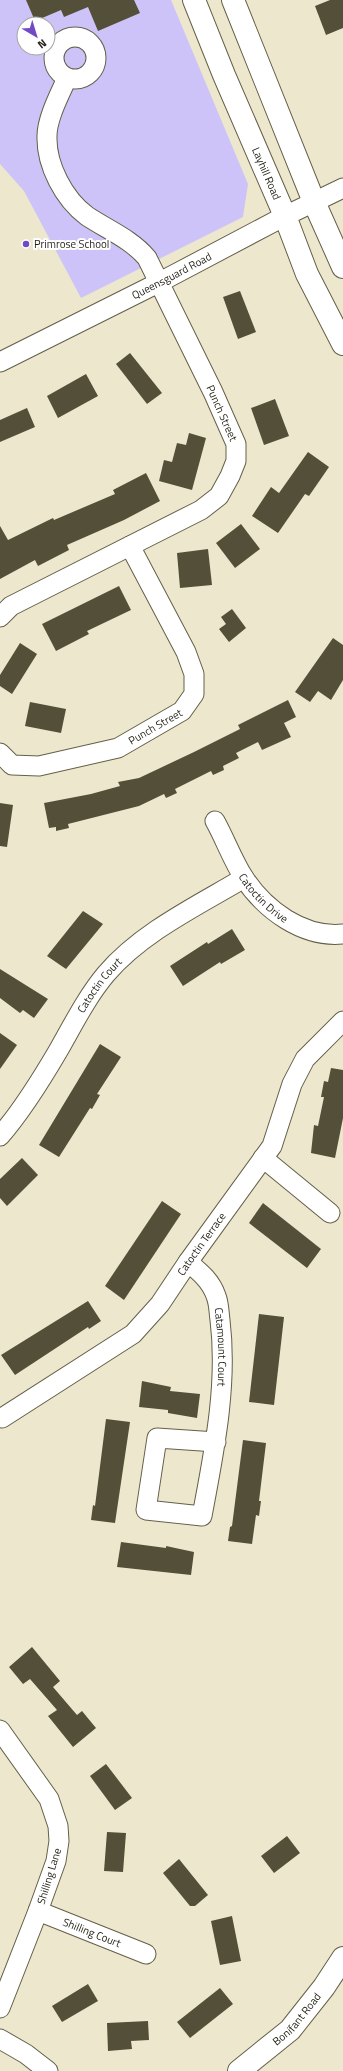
<svg xmlns="http://www.w3.org/2000/svg" width="343" height="2071" font-family="'Titillium Web',sans-serif">
<style>
.green{fill:#cec3f9;fill-rule:evenodd}
.building{fill:#534f38}
.lines{fill:none;stroke-linecap:round;stroke-linejoin:round}
.minor-casing{stroke:#645f48;stroke-width:21}
.major-casing{stroke:#645f48;stroke-width:24}
.minor{stroke:#fff;stroke-width:19}
.major{stroke:#fff;stroke-width:22}
.poi-dot{fill:#724ac3;stroke:#fff;stroke-width:1.5}
.labels{text-anchor:middle;stroke-width:4;stroke-linejoin:round;paint-order:stroke}
.street-label{font-size:11px;fill:#201f15;stroke:#fff}
.poi-label{font-size:11px;fill:#201f15;stroke:#fff;text-anchor:start}
</style>
<rect width="100%" height="100%" fill="#ede8cd"/>
<path class="green" d="M0,0H171L248,184L243,217L81,298L24,191L0,164ZM24,24H48V48H24Z"/>
<g class="building">
<path d="M26,0H134L140,13L98,31L88,7L64,17L61,10L35,21Z"/>
<path d="M330,0H343V28L326,35L315,6Z"/>
<path d="M240,291L256,332L238,339L223,297Z"/>
<path d="M130,353L162,393L147,404L116,364Z"/>
<path d="M86,374L98,396L58,418L47,396Z"/>
<path d="M275,399L289,436L264,445L251,408Z"/>
<path d="M27,408L35,427L0,442V420Z"/>
<path d="M189,433L206,438L192,490L159,481L164,460L172,462L177,443L186,445Z"/>
<path d="M308,452L329,467L309,496L305,494L278,533L252,516L271,487L279,493Z"/>
<path d="M146,473L160,501L124,520L67,545L69,550L38,566L35,560L0,579V526L8,540L53,518L54,520L115,494L113,490Z"/>
<path d="M241,524L260,549L235,568L216,543Z"/>
<path d="M208,549L212,585L180,588L177,553Z"/>
<path d="M119,586L131,610L87,631L89,634L56,651L42,624Z"/>
<path d="M232,609L246,628L229,642L219,629L226,624L221,617Z"/>
<path d="M333,638L343,645V680L331,700L318,691L310,702L295,692Z"/>
<path d="M20,643L37,654L12,694L0,686V675Z"/>
<path d="M288,700L296,717L284,723L291,737L262,750L258,742L236,753L239,758L223,766L224,770L213,775L211,771L175,789L177,793L166,798L164,794L139,806L68,824L69,828L56,831V827L49,828L44,803L91,794L120,786L118,782L139,778L194,752L240,729L238,725Z"/>
<path d="M30,702L66,709L61,733L25,726Z"/>
<path d="M0,803L13,805L7,847L0,846Z"/>
<path d="M83,911L103,924L66,969L47,956Z"/>
<path d="M232,929L245,950L221,964L220,962L183,986L170,966L207,942L208,944Z"/>
<path d="M0,969L48,999L34,1018L23,1010L20,1013L0,998Z"/>
<path d="M0,1033L17,1045L0,1069Z"/>
<path d="M100,1044L121,1057L97,1094L100,1095L92,1109L90,1108L59,1157L39,1145Z"/>
<path d="M331,1068L343,1070V1118L335,1158L311,1153L314,1125L318,1126L324,1097H321L324,1081L328,1082Z"/>
<path d="M22,1158L38,1175L7,1206L0,1198V1179Z"/>
<path d="M162,1201L181,1214L124,1300L105,1286Z"/>
<path d="M263,1203L321,1249L307,1268L249,1223Z"/>
<path d="M88,1301L101,1321L89,1329L88,1327L15,1375L1,1355Z"/>
<path d="M259,1314L284,1317L274,1405L249,1402Z"/>
<path d="M142,1381L171,1387L170,1391L200,1394L197,1418L168,1413V1410L139,1407Z"/>
<path d="M106,1419L130,1422L115,1523L91,1520L93,1505L95,1506Z"/>
<path d="M243,1440L266,1443L259,1501H261L259,1516L256,1515L252,1544L228,1541L230,1527L232,1526Z"/>
<path d="M121,1542L166,1548V1546L194,1552L191,1575L117,1567Z"/>
<path d="M32,1647L60,1681L53,1687L77,1715L82,1711L96,1728L73,1747L48,1716L57,1710L30,1679L23,1684L9,1667Z"/>
<path d="M106,1764L132,1798L115,1810L90,1776Z"/>
<path d="M107,1832L126,1833L123,1872L104,1871Z"/>
<path d="M287,1836L300,1853L274,1873L261,1856Z"/>
<path d="M179,1859L208,1895L195,1906H190L163,1873Z"/>
<path d="M232,1916L241,1961L220,1965L211,1921Z"/>
<path d="M88,1984L98,2001L62,2022L52,2006Z"/>
<path d="M220,1988L233,2004L190,2038L177,2022Z"/>
<path d="M148,2021L149,2040L131,2041L132,2049L108,2051L107,2023Z"/>
</g>
<g class="lines">
<g class="minor-casing">
<g id="minor">
<circle cx="75" cy="58" r="21"/>
<path id="s1" d="M0,362L160,282L285,216L343,188"/>
<path d="M0,617L11,606L201,510L219,496L230,476L236,461V444L213,392L147,258C131,239 108,230 87,216C64,199 46,165 47,136C47,118 60,94 67,78"/>
<path id="s2" d="M0,753L12,765L39,766L118,748L182,711L194,694V674L186,652L130,546"/>
<path id="s3" d="M215,821C225,839 233,861 244,878C265,910 303,938 343,934"/>
<path id="s4" d="M0,1136C22,1111 41,1080 58,1051C73,1025 86,998 106,974C142,932 197,906 244,878"/>
<path d="M263,1158L330,1213"/>
<path id="s5" d="M188,1262C200,1272 211,1281 216,1296C219,1303 219,1313 220,1320C228,1385 214,1452 202,1516L146,1510L157,1438L216,1442"/>
<path id="s6" d="M2,1418L133,1334L160,1304L188,1262L272,1146L292,1084L305,1059L343,1021"/>
<path d="M0,1730L49,1799L58,1826L59,1841L56,1861L38,1911L0,2008"/>
<path id="s7" d="M38,1911L146,1954"/>
<path d="M0,2039L26,2054L48,2071"/>
</g>
</g>
<g class="major-casing">
<g id="major">
<path id="s8" d="M194,0L224,75L285,216L307,274L343,344"/>
<path d="M233,0L314,202L343,267"/>
<path id="s9" d="M239,2071L290,2030L324,1987L343,1958"/>
</g>
</g>
<use href="#minor" class="minor"/>
<use href="#major" class="major"/>
</g>
<circle class="poi-dot" cx="26" cy="244" r="4"/>
<g class="labels">
<g class="street-label">
<text dy="4" stroke="none"><textPath href="#s8" startOffset="188">Layhill Road</textPath></text>
<text dy="4" stroke="none"><textPath href="#s1" startOffset="192">Queensguard Road</textPath></text>
<text transform="translate(222 413) rotate(66)" y="4">Punch Street</text>
<text dy="4" stroke="none"><textPath href="#s2" startOffset="168">Punch Street</textPath></text>
<text dy="4" stroke="none"><textPath href="#s3" startOffset="92">Catoctin Drive</textPath></text>
<text dy="4" stroke="none"><textPath href="#s4" startOffset="181">Catoctin Court</textPath></text>
<text dy="4" stroke="none"><textPath href="#s6" startOffset="269">Catoctin Terrace</textPath></text>
<text dy="4" stroke="none"><textPath href="#s5" startOffset="96">Catamount Court</textPath></text>
<text transform="translate(49 1876) rotate(-73)" y="4">Shilling Lane</text>
<text dy="4" stroke="none"><textPath href="#s7" startOffset="58">Shilling Court</textPath></text>
<text dy="4" stroke="none"><textPath href="#s9" startOffset="78">Bonifant Road</textPath></text>
</g>
<g class="poi-label">
<text x="34" y="248">Primrose School</text>
</g>
</g>
<g transform="translate(36 36) rotate(142)"><circle r="19" fill="#ffffff" stroke="#a6a5a1"/>
<path d="M0-3L7 15L0 10L-7 15Z" fill="#724ac3"/>
<text y="-6" font-size="11" font-weight="bold" text-anchor="middle" fill="#201f15">N</text>
</g>
</svg>
